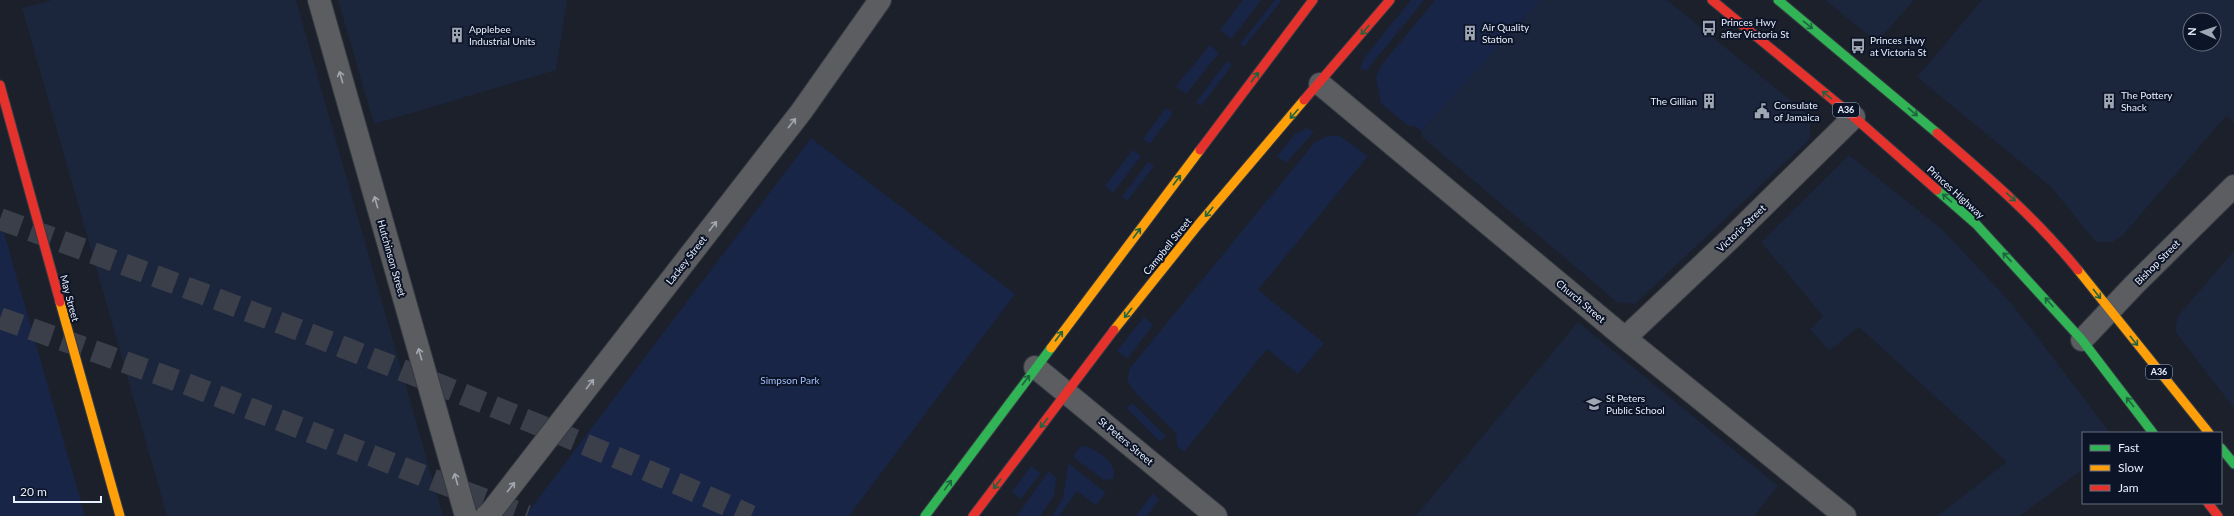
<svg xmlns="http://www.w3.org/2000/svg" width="2234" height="516" font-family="Lato,sans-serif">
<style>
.built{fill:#1b253c;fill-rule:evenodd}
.green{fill:#182547}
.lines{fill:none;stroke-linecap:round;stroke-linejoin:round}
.highway-tunnel{stroke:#3a3f4a;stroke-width:22;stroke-dasharray:22 11;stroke-linecap:butt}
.street-casing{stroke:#353a42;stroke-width:24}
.fast-casing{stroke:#353a42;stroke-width:11}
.slow-casing{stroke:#353a42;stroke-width:11}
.jam-casing{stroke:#353a42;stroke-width:11}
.street{stroke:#5b5d61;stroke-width:22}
.fast{stroke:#30b455;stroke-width:9}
.slow{stroke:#ff9f0a;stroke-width:9}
.jam{stroke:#e5322d;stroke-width:9}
.oneway{stroke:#1e643e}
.oneway2{stroke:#a2a6af}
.labels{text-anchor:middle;stroke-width:4;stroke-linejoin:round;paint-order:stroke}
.shield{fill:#0c1427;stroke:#a6adbd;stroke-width:1}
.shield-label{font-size:9px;font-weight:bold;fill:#e8effd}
.poi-label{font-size:10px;fill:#e8effd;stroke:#0c1427;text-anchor:start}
.street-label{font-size:10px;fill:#e8effd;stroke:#0c1427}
.park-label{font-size:10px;fill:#a4bffb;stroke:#0c1427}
</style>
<rect width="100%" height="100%" fill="#1b202b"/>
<g class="built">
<path d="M52,0H296L443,516H167L22,8Z"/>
<path d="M338,0H567L556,70L374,124Z"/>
<path d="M1540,0H1667L1810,116V139L1635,304L1617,302L1422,137L1421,131Z"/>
<path d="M1825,0H1914L1877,42Z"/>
<path d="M1982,0H2234V123L2226,116L2123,235L2113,242H2096L2051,187L1917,77ZM2190,20H2214V44H2190Z"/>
<path d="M1849,155L1943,230L2012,304L2110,433H2083V469L2020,516H1937L2007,462L1859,327L1829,351L1810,329L1823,316L1761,242Z"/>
<path d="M2234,251V408L2175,331L2178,316Z"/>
<path d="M1578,322L1778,486L1754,516H1416Z"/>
</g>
<g class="green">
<path d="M1243,0H1261L1231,39L1220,30Z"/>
<path d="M1275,0H1282L1244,47L1240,44Z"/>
<path d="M1411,0H1424L1367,70L1360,69L1364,58Z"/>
<path d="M1435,0H1540L1421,131L1416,127L1407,125L1381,103L1376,78L1379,68Z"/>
<path d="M1210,45L1219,53L1186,94L1176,86Z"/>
<path d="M1227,61L1232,65L1201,106L1196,102Z"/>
<path d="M1166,108L1173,113L1150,144L1143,139Z"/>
<path d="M1307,128L1314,132L1286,163L1277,156L1295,134Z"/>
<path d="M1328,136H1340L1368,156L1258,290L1324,343L1298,374L1267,349L1184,452L1177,446L1176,433L1136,393L1127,380L1130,368L1315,142Z"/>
<path d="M811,138L1015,294L849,516H525Z"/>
<path d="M1133,150L1141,156L1113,193L1105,186Z"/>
<path d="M1148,162L1154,166L1127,201L1122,197Z"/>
<path d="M0,219L85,516H0Z"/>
<path d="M1144,317L1153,325L1127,359L1117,351Z"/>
<path d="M1132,403L1166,436L1160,442L1127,408Z"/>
<path d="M1085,446C1099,451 1119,464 1113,479L1104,480L1073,457L1080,447Z"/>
<path d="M1068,463L1106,493L1096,505L1077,491L1059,516H1052L1063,498Z"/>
<path d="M1031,466L1041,473L1021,499L1012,492Z"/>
<path d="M1049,471L1056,478L1054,496L1040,516H1017Z"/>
<path d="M1153,493L1159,500L1147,516H1136Z"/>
</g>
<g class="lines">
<g class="highway-tunnel">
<path d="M0,219C253,311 505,406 751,516"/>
<path d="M0,318L184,383L527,516"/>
</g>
<g class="street-casing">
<g id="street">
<path d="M319,0L466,516"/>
<path d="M1320,84L1625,338L1845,516"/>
<path d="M1625,338L1732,237L1854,117"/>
<path d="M2082,340L2135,284L2234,186"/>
<path d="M1035,367L1216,516"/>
<path d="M486,516L490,513L801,112L880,0"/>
</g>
</g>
<g class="fast-casing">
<g id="fast">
<path d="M1778,0L1937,133"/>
<path d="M1937,190L1976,224L2082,340L2153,433"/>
<path d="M2221,448L2234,464"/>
<path d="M925,516L1051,348"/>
</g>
</g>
<g class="slow-casing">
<g id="slow">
<path d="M2078,270L2209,433"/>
<path d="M60,302L120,516"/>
<path d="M1114,330L1198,225L1304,100"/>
<path d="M1051,348L1200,150"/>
</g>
</g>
<g class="jam-casing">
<g id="jam">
<path d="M1712,0L1854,117L1937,190"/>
<path d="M0,85L60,302"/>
<path d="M1304,100L1390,0"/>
<path d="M1937,133C1988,177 2036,218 2078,270"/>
<path d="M1200,150L1313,0"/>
<path d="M2208,503L2218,516"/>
<path d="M973,516L1114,330"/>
</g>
</g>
<use href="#street" class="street"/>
<use href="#fast" class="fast"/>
<use href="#slow" class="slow"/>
<use href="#jam" class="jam"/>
</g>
<defs><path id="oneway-shaft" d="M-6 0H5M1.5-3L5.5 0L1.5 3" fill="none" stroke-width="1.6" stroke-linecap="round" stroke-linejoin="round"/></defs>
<g class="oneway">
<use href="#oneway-shaft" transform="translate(1808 25) rotate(39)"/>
<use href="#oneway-shaft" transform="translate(1365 30) rotate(130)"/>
<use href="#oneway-shaft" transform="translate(1255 77) rotate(-53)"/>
<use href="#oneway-shaft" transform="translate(1827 95) rotate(-141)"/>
<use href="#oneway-shaft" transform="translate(1913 112) rotate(41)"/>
<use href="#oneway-shaft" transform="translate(1294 114) rotate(131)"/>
<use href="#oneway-shaft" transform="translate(1177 180) rotate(-53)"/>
<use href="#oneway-shaft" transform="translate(2011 197) rotate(42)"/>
<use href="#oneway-shaft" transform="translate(1947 198) rotate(-139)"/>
<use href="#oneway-shaft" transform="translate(1209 212) rotate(129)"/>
<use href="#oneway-shaft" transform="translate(1137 233) rotate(-53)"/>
<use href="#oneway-shaft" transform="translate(2007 257) rotate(-133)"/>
<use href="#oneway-shaft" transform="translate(2097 294) rotate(52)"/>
<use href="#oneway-shaft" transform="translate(2049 302) rotate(-131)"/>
<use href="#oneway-shaft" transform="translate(1128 313) rotate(128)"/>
<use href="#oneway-shaft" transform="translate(1059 336) rotate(-53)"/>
<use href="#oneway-shaft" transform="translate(2134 341) rotate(51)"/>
<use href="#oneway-shaft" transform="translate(1026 380) rotate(-53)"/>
<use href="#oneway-shaft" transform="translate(2130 402) rotate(-128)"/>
<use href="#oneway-shaft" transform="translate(1044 423) rotate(128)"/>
<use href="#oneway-shaft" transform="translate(997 484) rotate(127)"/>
<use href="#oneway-shaft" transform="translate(948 485) rotate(-54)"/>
</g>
<g class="oneway2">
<use href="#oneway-shaft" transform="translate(341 77) rotate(-106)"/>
<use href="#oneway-shaft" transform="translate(792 123) rotate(-52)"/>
<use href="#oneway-shaft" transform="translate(376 202) rotate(-106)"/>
<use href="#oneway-shaft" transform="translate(713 226) rotate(-52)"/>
<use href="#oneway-shaft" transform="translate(420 354) rotate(-106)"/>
<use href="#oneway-shaft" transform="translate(590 384) rotate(-52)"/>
<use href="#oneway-shaft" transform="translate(456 479) rotate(-106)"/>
<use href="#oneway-shaft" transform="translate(511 487) rotate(-52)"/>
</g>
<defs>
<g id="bus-bare" transform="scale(1.2)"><path d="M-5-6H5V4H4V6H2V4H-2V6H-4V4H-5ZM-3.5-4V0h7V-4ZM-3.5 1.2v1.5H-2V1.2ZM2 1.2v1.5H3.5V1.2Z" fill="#a0a7b4" stroke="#0c1427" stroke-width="2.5" paint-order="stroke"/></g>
<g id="building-bare" transform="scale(1.2)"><path d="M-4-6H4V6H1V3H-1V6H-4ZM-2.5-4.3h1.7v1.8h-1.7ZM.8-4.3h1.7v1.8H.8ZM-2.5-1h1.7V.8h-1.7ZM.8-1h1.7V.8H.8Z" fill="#a0a7b4" stroke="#0c1427" stroke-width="2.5" paint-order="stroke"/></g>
<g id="civic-bare" transform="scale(1.2)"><path d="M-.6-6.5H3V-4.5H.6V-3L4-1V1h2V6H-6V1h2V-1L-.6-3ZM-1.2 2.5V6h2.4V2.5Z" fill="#a0a7b4" stroke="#0c1427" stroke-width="2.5" paint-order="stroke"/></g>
<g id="school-bare" transform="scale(1.2)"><path d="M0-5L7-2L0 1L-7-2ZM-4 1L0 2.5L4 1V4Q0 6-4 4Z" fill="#a0a7b4" stroke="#0c1427" stroke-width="2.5" paint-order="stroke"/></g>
</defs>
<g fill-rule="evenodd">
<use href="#bus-bare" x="1709" y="28"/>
<use href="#building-bare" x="1470" y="33"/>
<use href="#building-bare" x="457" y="35"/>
<use href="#bus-bare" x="1858" y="46"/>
<use href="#building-bare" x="1709" y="101"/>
<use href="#building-bare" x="2109" y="101"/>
<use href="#civic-bare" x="1762" y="111"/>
<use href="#school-bare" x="1594" y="404"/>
</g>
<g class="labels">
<g class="shield">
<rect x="1833" y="103" width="26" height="14" rx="3"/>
<rect x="2146" y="365" width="26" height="14" rx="3"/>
</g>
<g class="shield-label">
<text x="1846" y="113">A36</text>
<text x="2159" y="375">A36</text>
</g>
<g class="poi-label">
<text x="1721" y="26">Princes Hwy<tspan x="1721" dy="12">after Victoria St</tspan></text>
<text x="1482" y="31">Air Quality<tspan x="1482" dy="12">Station</tspan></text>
<text x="469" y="33">Applebee<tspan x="469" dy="12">Industrial Units</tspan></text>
<text x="1870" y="44">Princes Hwy<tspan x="1870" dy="12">at Victoria St</tspan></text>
<text x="2121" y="99">The Pottery<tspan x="2121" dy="12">Shack</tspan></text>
<text x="1697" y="105" text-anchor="end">The Gillian</text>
<text x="1774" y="109">Consulate<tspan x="1774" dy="12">of Jamaica</tspan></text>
<text x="1606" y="402">St Peters<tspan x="1606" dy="12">Public School</tspan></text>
</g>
<g class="street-label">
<text transform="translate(1956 192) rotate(42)" y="4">Princes Highway</text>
<text transform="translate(1741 228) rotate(-44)" y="4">Victoria Street</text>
<text transform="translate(1167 246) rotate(-51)" y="4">Campbell Street</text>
<text transform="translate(392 258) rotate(74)" y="4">Hutchinson Street</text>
<text transform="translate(686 260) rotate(-52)" y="4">Lackey Street</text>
<text transform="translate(2157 262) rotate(-45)" y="4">Bishop Street</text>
<text transform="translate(70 298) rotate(75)" y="4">May Street</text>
<text transform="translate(1581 301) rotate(40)" y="4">Church Street</text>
<text transform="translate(1126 441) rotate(40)" y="4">St Peters Street</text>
</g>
<g class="park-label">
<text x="790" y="384">Simpson Park</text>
</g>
</g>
<rect x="2082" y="432" width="140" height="72" fill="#0c1427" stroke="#646c7d"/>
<rect x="2090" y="445" width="20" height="6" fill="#30b455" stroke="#646c7d"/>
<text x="2118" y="452" font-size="12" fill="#e8effd">Fast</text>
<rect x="2090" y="465" width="20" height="6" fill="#ff9f0a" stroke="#646c7d"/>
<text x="2118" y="472" font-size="12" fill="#e8effd">Slow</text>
<rect x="2090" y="485" width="20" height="6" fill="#e5322d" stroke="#646c7d"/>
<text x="2118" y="492" font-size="12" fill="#e8effd">Jam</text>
<g transform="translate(2202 32) rotate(273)"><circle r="19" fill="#0c1427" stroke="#646c7d"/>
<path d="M0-3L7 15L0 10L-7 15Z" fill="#a0a7b4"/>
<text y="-6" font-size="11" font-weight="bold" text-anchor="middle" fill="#e8effd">N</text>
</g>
<path d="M14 496v6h87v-6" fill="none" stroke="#e8effd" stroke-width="2"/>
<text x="20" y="496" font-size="12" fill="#e8effd" stroke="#0c1427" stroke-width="3" paint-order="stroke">20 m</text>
</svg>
